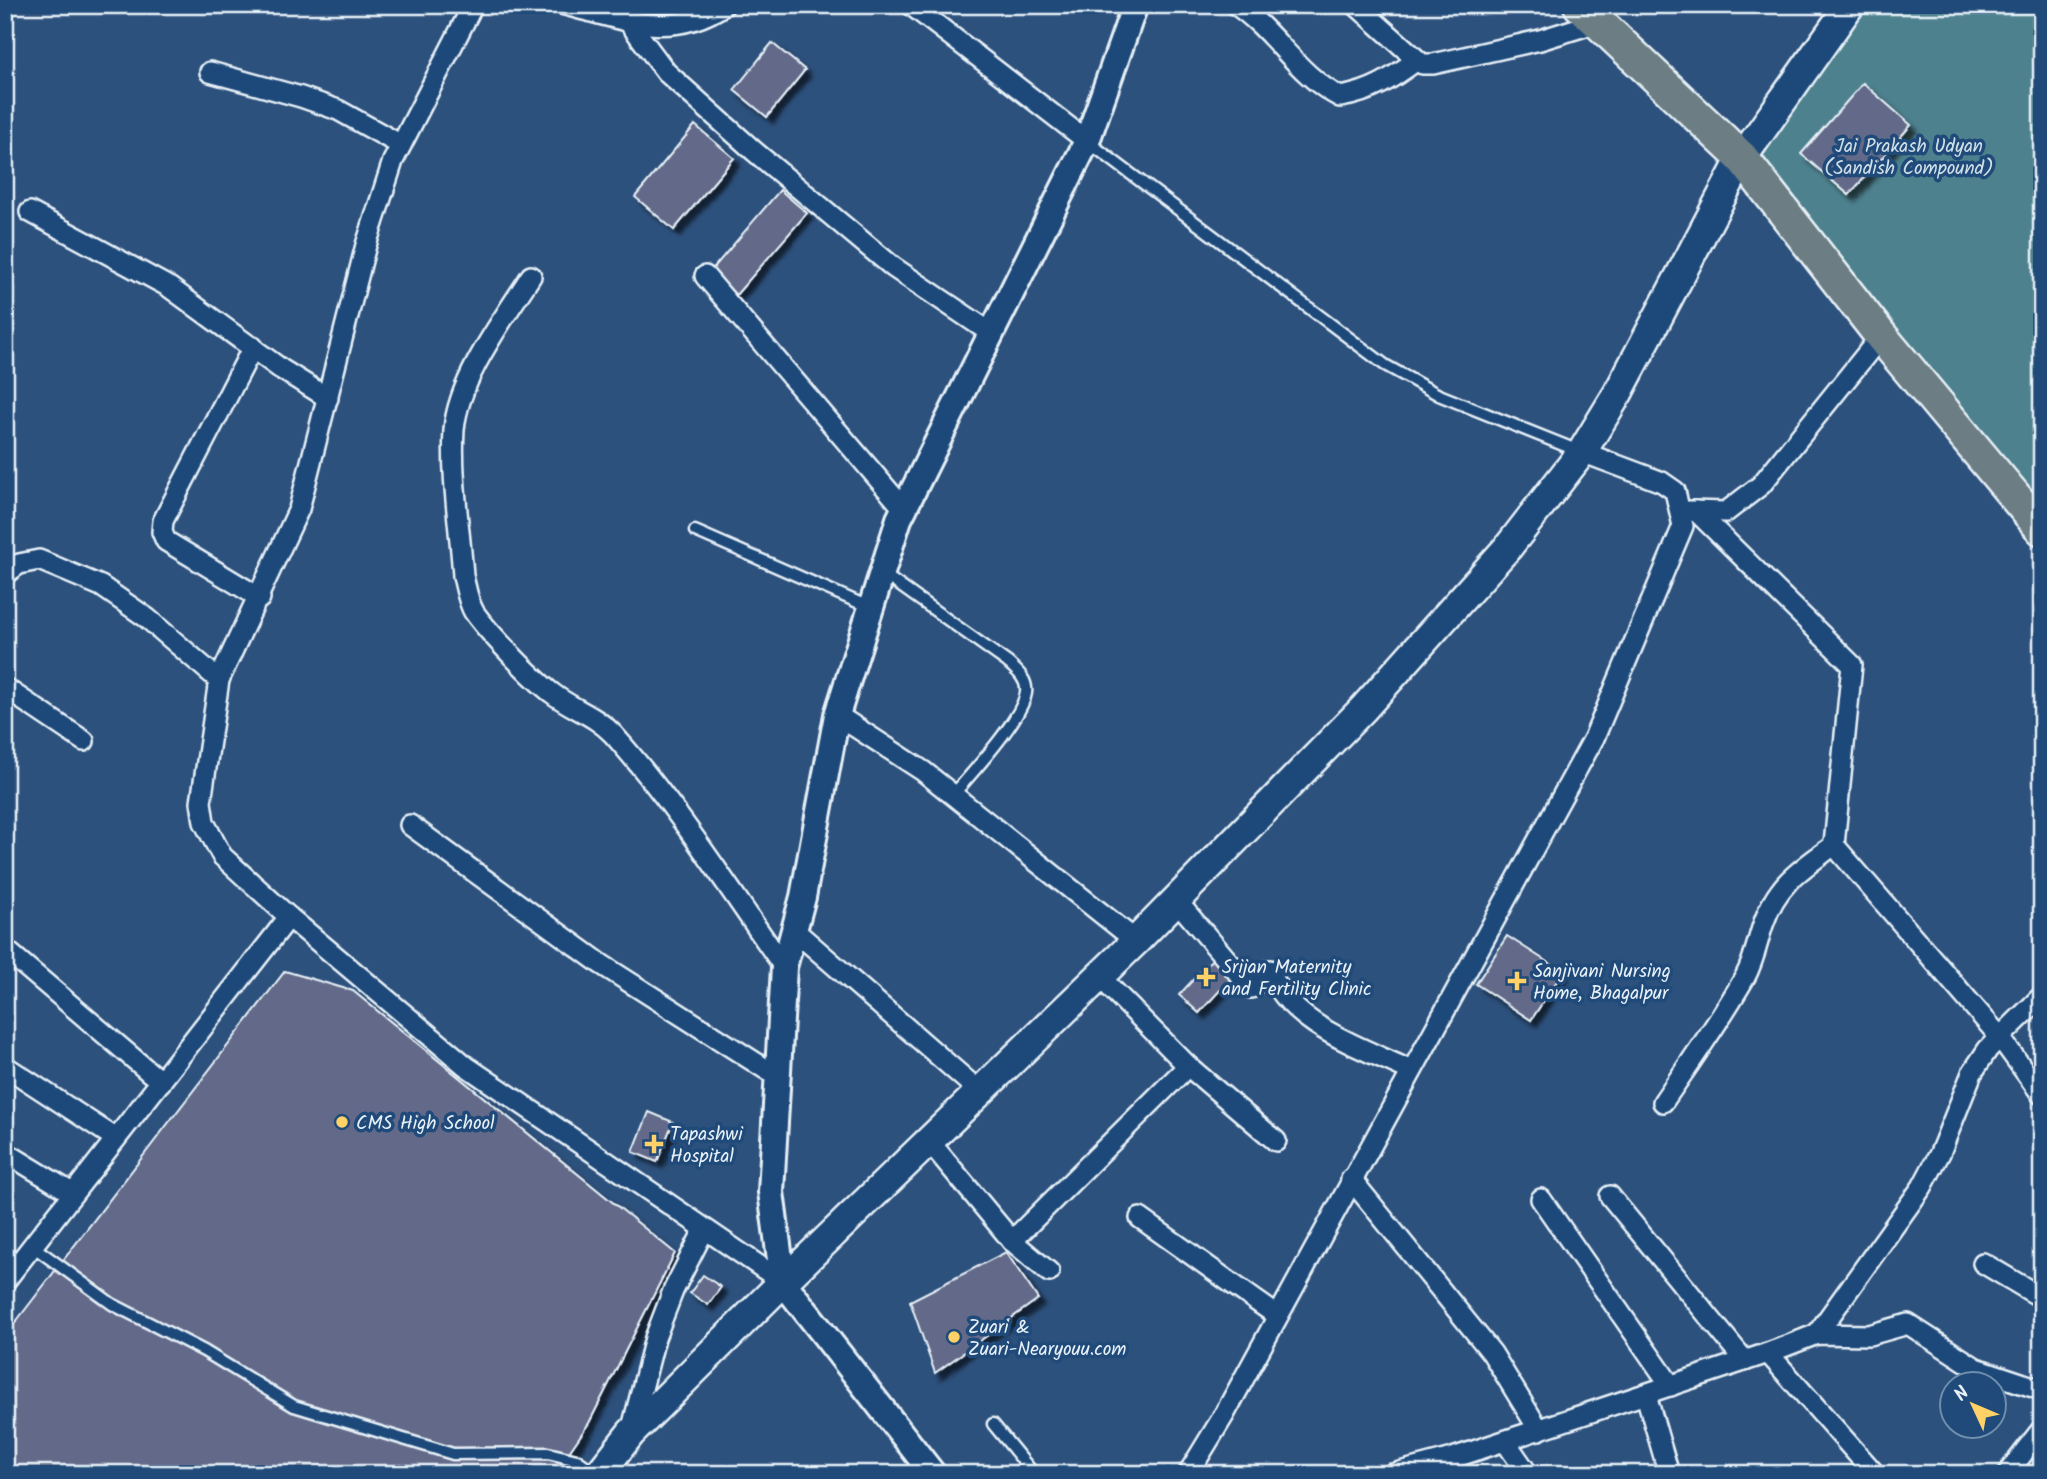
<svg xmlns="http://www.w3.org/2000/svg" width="2047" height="1479" font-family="Kalam,sans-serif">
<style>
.green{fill:#4e818e;stroke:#9bb9c3;stroke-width:2}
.building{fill:#646b89;stroke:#e8f1f8;stroke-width:2;filter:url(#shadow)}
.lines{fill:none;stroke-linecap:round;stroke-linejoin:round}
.service-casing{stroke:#e8f1f8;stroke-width:15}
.minor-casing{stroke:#e8f1f8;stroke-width:24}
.tertiary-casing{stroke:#e8f1f8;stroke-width:30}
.secondary-casing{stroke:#e8f1f8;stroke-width:33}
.primary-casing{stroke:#e8f1f8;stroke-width:37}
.service{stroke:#1f4a7a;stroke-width:10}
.minor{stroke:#1f4a7a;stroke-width:19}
.tertiary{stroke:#1f4a7a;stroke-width:24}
.secondary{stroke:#1f4a7a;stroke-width:28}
.primary{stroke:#6c7e84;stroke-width:32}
.poi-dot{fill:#ffd166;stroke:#1f4a7a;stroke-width:2.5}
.labels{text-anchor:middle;stroke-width:7;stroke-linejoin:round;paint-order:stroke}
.park-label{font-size:19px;fill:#d1e0e8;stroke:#1f4a7a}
.poi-label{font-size:19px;fill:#e8f1f8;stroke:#1f4a7a;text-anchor:start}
</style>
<defs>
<filter id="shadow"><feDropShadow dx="6" dy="6" stdDeviation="2" flood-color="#0009"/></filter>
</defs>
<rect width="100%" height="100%" fill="#2d517d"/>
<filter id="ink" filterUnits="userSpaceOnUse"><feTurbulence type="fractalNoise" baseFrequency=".0143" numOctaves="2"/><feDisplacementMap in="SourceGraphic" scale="14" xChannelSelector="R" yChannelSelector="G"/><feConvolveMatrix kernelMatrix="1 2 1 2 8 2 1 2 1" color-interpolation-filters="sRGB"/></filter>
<g filter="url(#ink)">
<path class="green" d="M1856,5H2042V529L1742,158Z"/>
<g class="building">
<path d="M772,43L805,70L767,117L734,90Z"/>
<path d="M1863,83L1911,125L1849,195L1801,154Z"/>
<path d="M695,125L734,158L674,230L635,197Z"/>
<path d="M780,190L807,213L736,295L710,272Z"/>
<path d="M1507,936L1563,972L1531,1020L1476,984Z"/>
<path d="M1216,955L1235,974L1199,1013L1179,995Z"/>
<path d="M285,971L353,991L675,1253L589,1423L554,1474H5V1336Z"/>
<path d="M649,1112L673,1122L657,1162L633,1152Z"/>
<path d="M1006,1252L1038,1299L935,1373L910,1301Z"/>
<path d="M703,1275L721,1287L708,1305L690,1293Z"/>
</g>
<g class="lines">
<g class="service-casing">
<g id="service">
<path d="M1087,141L1385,365L1439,395L1581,452"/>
<path d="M695,531L871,608"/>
<path d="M882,573L1007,662C1016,670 1028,679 1026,693C1022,719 971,774 953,795"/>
<path d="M34,1247L112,1304L204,1351L294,1406L453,1454L548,1453L577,1460L596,1473"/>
<path d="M993,1424L1034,1474"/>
</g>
</g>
<g class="minor-casing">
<g id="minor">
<path d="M565,5C621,19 671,41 724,5"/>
<path d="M911,5L1087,141"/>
<path d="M1236,5C1275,31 1297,75 1340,97C1372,92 1391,79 1417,60"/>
<path d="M1356,5L1422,64H1433L1540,40L1598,22"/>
<path d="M631,25L666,72L754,151L893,267L991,333"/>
<path d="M210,72L301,97L338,110L401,145"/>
<path d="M30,212L169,287L281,369L328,398"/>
<path d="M531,276C504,318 458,379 454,430C451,478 460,529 463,576C466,588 468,602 474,612C487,631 533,679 552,693C572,709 595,715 613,734C677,806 729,889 784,967"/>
<path d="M705,276L904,509"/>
<path d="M253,347L163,521L162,532L166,541L260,598"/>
<path d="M1689,511L1726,512L1761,485L1881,336"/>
<path d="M1696,511L1852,665L1834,845L1999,1036L2042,1095"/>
<path d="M5,574L19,564L39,560L101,586L147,618L219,680"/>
<path d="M5,688L84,741"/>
<path d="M837,715L923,771L1136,941"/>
<path d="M410,825L601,964L775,1075"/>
<path d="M1175,899L1251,988L1270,970C1289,1026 1362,1047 1411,1071"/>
<path d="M289,917L222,856L204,822L201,802L219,680L299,509L366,245L393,161L473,5"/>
<path d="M794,930L980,1092"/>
<path d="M5,949L161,1082"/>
<path d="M1099,976L1188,1066L1276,1141"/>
<path d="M5,1066L115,1138"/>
<path d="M1663,1102C1691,1061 1720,1021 1745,977C1755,959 1757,941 1764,922C1778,882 1802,869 1834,845"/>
<path d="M929,1141L1012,1241L1049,1272"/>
<path d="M5,1152L72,1193"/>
<path d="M1351,1179L1492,1353L1539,1430"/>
<path d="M1610,1196L1745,1361"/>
<path d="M1541,1199L1671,1386"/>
<path d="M1140,1218L1276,1315"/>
<path d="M1012,1241L1188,1066"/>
<path d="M1983,1263L2042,1298"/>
<path d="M5,1281L289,917L466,1066L783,1282"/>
<path d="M1817,1334L1922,1187L1940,1153L1972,1073L1988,1049L2042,996"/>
<path d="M1768,1353L1817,1334L1869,1335L1908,1324L1976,1368L2042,1390"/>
<path d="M1646,1395L1669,1474"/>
<path d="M631,1432L655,1338L673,1291L704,1230"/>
<path d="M1505,1441L1528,1474"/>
<path d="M1188,1474L1224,1415L1594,738L1683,526L1675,491L1662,482L1582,452"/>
<path d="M1392,1474L1453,1458L1768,1353L1875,1474"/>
<path d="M2007,1474L2042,1429"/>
</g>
</g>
<g class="tertiary-casing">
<path id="tertiary" d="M933,1474L783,1282L771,1192L784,967L803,897L837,715L899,519L1087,141L1135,5"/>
</g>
<g class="secondary-casing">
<path id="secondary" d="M599,1474L631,1433L783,1282L1136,941L1363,709L1509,546L1582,452L1618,393L1742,158L1850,5"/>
</g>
<g class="primary-casing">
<path id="primary" d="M1580,5L1742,158L1881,336L2042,529"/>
</g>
<use href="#service" class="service"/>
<use href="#minor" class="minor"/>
<use href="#tertiary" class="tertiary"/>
<use href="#secondary" class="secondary"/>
<use href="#primary" class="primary"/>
</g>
</g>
<g class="poi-dot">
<path d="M1202.5 966.5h7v7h7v7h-7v7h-7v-7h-7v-7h7z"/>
<path d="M1513.5 970.5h7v7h7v7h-7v7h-7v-7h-7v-7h7z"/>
<circle cx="342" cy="1122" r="7"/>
<path d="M650.5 1133.5h7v7h7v7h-7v7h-7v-7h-7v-7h7z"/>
<circle cx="954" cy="1337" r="7"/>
</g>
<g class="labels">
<g class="park-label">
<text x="1909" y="152">Jai Prakash Udyan<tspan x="1909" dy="22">(Sandish Compound)</tspan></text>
</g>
<g class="poi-label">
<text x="1222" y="973">Srijan Maternity<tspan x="1222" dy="22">and Fertility Clinic</tspan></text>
<text x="1533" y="977">Sanjivani Nursing<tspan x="1533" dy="22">Home, Bhagalpur</tspan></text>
<text x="356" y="1129">CMS High School</text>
<text x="670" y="1140">Tapashwi<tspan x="670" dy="22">Hospital</tspan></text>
<text x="968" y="1333">Zuari &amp;<tspan x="968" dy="22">Zuari-Nearyouu.com</tspan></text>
</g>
</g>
<rect width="2047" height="1479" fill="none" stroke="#1f4a7a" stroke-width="28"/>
<rect x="14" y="14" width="2019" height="1451" fill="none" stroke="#e8f1f8" stroke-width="2.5" filter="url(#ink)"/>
<g transform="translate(1973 1405) rotate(314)"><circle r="33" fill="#1f4a7a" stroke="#6f8dac" stroke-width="2"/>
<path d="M0-5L12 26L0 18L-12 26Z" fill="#ffd166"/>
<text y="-10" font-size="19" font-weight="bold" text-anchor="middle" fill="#e8f1f8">N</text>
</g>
</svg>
